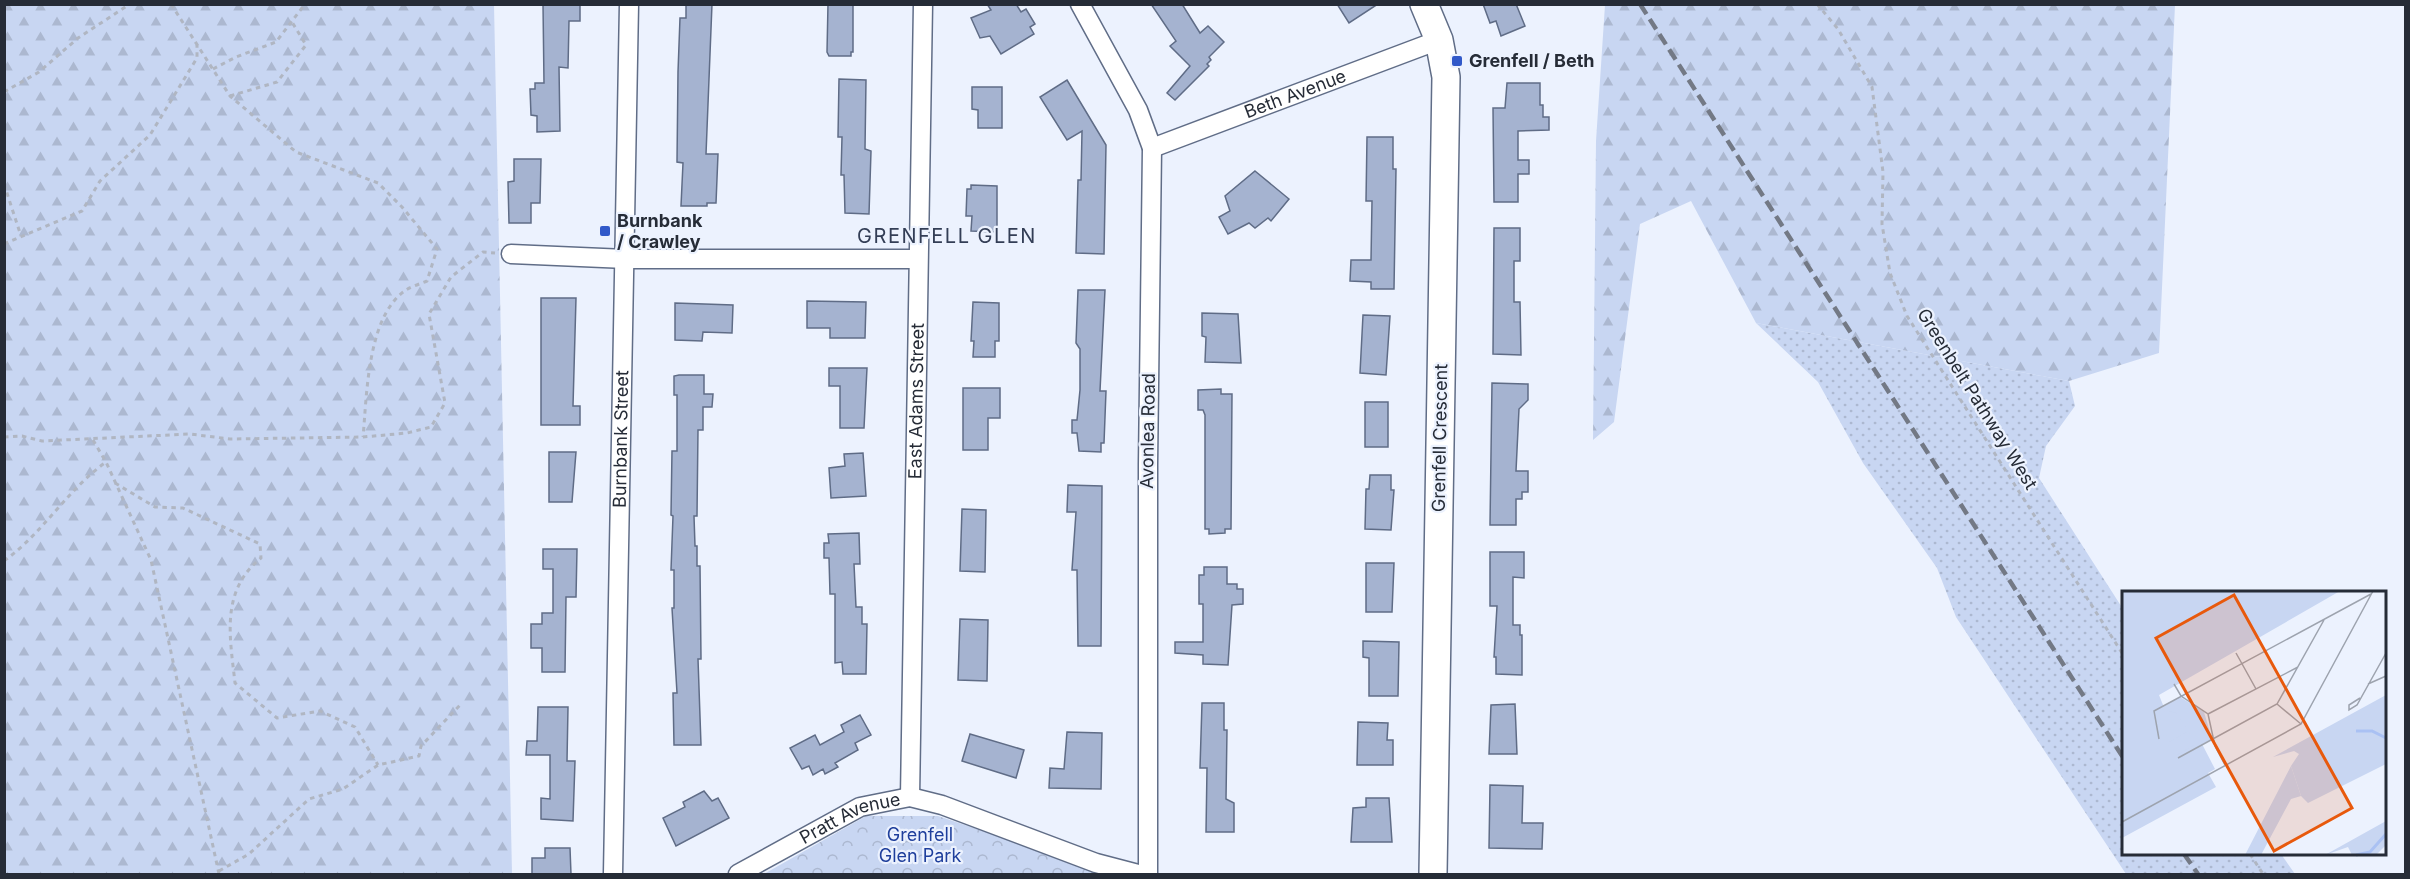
<svg xmlns="http://www.w3.org/2000/svg" width="2410" height="879" font-family="Inter,sans-serif">
<style>
.grass{fill:url(#grass-dots)}
.forest{fill:url(#forest-firs)}
.park{fill:url(#park-crowns)}
.building{fill:#a5b3d0;stroke:#5f6c86;stroke-width:1.5}
.lines{fill:none;stroke-linecap:round;stroke-linejoin:round}
.street-casing{stroke:#606d87;stroke-width:21}
.secondary-casing{stroke:#606d87;stroke-width:30}
.path{stroke:#b0b6c2;stroke-width:3;stroke-dasharray:4.5 4.5;stroke-linecap:butt}
.street{stroke:#fff;stroke-width:18}
.secondary{stroke:#fff;stroke-width:27}
.rail{stroke:#737985;stroke-width:4.5;stroke-dasharray:12 6;stroke-linecap:butt}
.poi-dot{fill:#3159c9;stroke:#ecf2fe;stroke-width:2}
.labels{text-anchor:middle;stroke-width:4.5;stroke-linejoin:round;paint-order:stroke}
.poi-label{font-size:18px;font-weight:bold;fill:#262c37;stroke:#ecf2fe;text-anchor:start}
.street-label{font-size:18px;fill:#262c37;stroke:#ecf2fe}
.park-label{font-size:18px;fill:#1f3f9c;stroke:#ecf2fe}
.neighbourhood-label{font-size:20px;letter-spacing:1.5px;fill:#333e56;stroke:#ecf2fe}
.inset-river{fill:none;stroke:#aac1f3;stroke-width:3}
.inset-road{fill:none;stroke:#9da3ae;stroke-width:1.5}
.view{fill:#e8590c;fill-opacity:0.15;stroke:#e8590c;stroke-width:3}
.inset-edge{fill:none;stroke:#262c37;stroke-width:3}
</style>
<defs>
<pattern id="grass-dots" width="8" height="8" patternUnits="userSpaceOnUse" patternTransform="scale(1.5)"><rect width="8" height="8" fill="#c8d6f2"/><path d="M2 2h.1M6 6h.1" fill="none" stroke="#acb8d0" stroke-width="1.8" stroke-linecap="round"/></pattern>
<pattern id="forest-firs" width="22" height="20" patternUnits="userSpaceOnUse" patternTransform="scale(1.5)"><rect width="22" height="20" fill="#c8d6f2"/><path d="M5 1l3.5 6h-7zM16 11l3.5 6h-7z" fill="#acb8d0"/></pattern>
<pattern id="park-crowns" width="20" height="18" patternUnits="userSpaceOnUse" patternTransform="scale(1.5)"><rect width="20" height="18" fill="#c8d6f2"/><path d="M2 6a3 3 0 1 1 6 0M12 15a3 3 0 1 1 6 0" fill="none" stroke="#acb8d0"/></pattern>
</defs>
<rect width="100%" height="100%" fill="#ecf2fe"/>
<path class="grass" d="M1756,323L2069,381L2075,406L2046,446L2039,478L2123,609L2124,854H2281L2295,874H2126L1956,617L1937,568L1863,463L1818,382Z"/>
<g class="forest">
<path d="M5,4L494,5L512,874H5Z"/>
<path d="M1605,5H2175L2159,353L2069,381L1756,323L1691,201L1640,224L1614,422L1593,440L1596,141Z"/>
</g>
<path class="park" d="M866,816H938L1112,874H764Z"/>
<g class="building">
<path d="M543,4H580V21H569L568,68L559,67L560,131L537,132V116L531,115L530,89H535V83H544Z"/>
<path d="M686,4H712L706,154H718L716,203H707V206H681L683,163L677,162L678,72L680,18H686Z"/>
<path d="M828,4H853V52H851V56H829L827,52Z"/>
<path d="M987,4H1016L1021,12L1026,9L1035,24L1030,27L1034,34L1001,54L990,36L980,38L971,18L991,10Z"/>
<path d="M1151,4H1182L1200,33L1208,26L1224,42L1209,57L1211,60L1207,64L1209,66L1175,100L1167,93L1190,66L1170,46L1176,41Z"/>
<path d="M1337,4H1378L1349,23Z"/>
<path d="M1483,4H1516L1525,26L1501,36L1496,21L1490,23Z"/>
<path d="M839,79L866,80L865,149L871,151L869,214L845,213L844,175H841L842,137H838Z"/>
<path d="M1067,80L1106,145L1104,254L1076,253L1078,180H1081L1082,131L1067,140L1040,97Z"/>
<path d="M1507,83H1540V105H1543V117H1549V130L1518,131V160H1529V174H1518V202H1494L1493,108H1505Z"/>
<path d="M972,87H1002V128H978V110L972,109Z"/>
<path d="M1367,137H1393V169H1396L1394,289H1371V282L1350,281L1351,260H1371L1372,201H1366Z"/>
<path d="M514,159H541L540,203H531V223H509L508,182L514,181Z"/>
<path d="M1255,171L1289,199L1271,221L1268,218L1255,228L1249,223L1228,234L1219,217L1230,211L1225,196Z"/>
<path d="M971,185L997,186V232L971,231L972,216H966L967,189H971Z"/>
<path d="M1494,228H1520V261H1514V302H1520L1521,355L1493,354Z"/>
<path d="M1078,290H1105L1100,391H1106L1104,443H1101V452L1079,451L1077,433H1072V420H1077L1080,390V349L1076,343Z"/>
<path d="M541,298H576L573,406H580V425H541Z"/>
<path d="M807,301L866,302L865,338H830V328H807Z"/>
<path d="M973,302L999,303V341H995V357H973L974,341H971Z"/>
<path d="M675,303L733,305L732,333L703,332L702,341L675,340Z"/>
<path d="M1202,313L1238,314L1241,363L1205,362L1206,337L1202,336Z"/>
<path d="M1363,315L1390,316L1386,375L1360,373Z"/>
<path d="M829,368H867L864,428H840V386H829Z"/>
<path d="M679,375H704V394H713L712,407H703V430H698L697,516H694L695,546H697V566H700L701,659H698L701,745H674L673,693H677L672,608H674V570H671L673,516L671,515L672,451H677V395H674V376Z"/>
<path d="M1492,383L1528,384V400L1519,409L1516,471H1528V492H1522V499H1516V525H1490Z"/>
<path d="M963,388H1000V418H988V450H963Z"/>
<path d="M1221,389V394H1232L1231,529H1225V533L1209,534V529H1205V415L1203,410H1198V390Z"/>
<rect x="1365" y="402" width="23" height="45"/>
<path d="M549,452H576L572,502H549Z"/>
<path d="M863,453L866,496L831,498L829,468L845,466L844,454Z"/>
<path d="M1370,475H1391V490H1394L1391,530L1365,529L1366,489H1369Z"/>
<path d="M1068,485L1102,486L1101,646H1078L1077,570H1072L1076,512H1067Z"/>
<path d="M962,509L986,510L985,572L960,571Z"/>
<path d="M859,533L860,564H854L856,607H862V624H867L866,674H843L842,662L835,663V594H830L829,558H824V543H829L828,534Z"/>
<path d="M543,549H577L576,597H566L565,672H542V648H531V624H542V613H553V569H543Z"/>
<path d="M1490,552H1524V578L1513,577V625H1520V635H1522V675L1496,674V657H1494L1497,606H1490Z"/>
<path d="M1366,563H1394L1392,612H1366Z"/>
<path d="M1204,567H1227V584H1237V589H1243V604L1232,605L1228,665L1203,664V655L1175,653V642H1203V604H1199V575H1204Z"/>
<path d="M960,619L988,620L987,681L958,680Z"/>
<path d="M1363,641L1399,642L1398,696H1369V658L1363,657Z"/>
<path d="M1202,703H1224V730H1227L1226,799L1234,803V832H1206L1207,768H1200Z"/>
<path d="M1515,704L1517,754H1489L1491,705Z"/>
<path d="M538,707H568L567,761H575L573,821L541,819V798L550,799V755H526L527,741H537Z"/>
<path d="M860,715L871,735L855,743L858,750L835,763L838,767L825,774L823,769L813,775L809,766L802,769L790,748L815,735L820,745L844,732L841,725Z"/>
<path d="M1358,722L1388,723L1387,740H1393V765H1357Z"/>
<path d="M1067,732L1102,733L1101,789L1049,788L1050,768L1064,769Z"/>
<path d="M970,734L1024,750L1016,778L962,761Z"/>
<path d="M1490,785L1523,786L1522,823H1543L1542,849L1489,848Z"/>
<path d="M704,791L712,801L718,798L729,818L676,846L663,818L685,807L683,802Z"/>
<path d="M1366,798H1389L1392,842H1351L1353,808L1366,807Z"/>
<path d="M545,848H570L571,874H532V858H545Z"/>
</g>
<g class="lines">
<g class="street-casing">
<g id="street">
<path d="M1080,4L1138,110L1152,148L1148,465V874"/>
<path id="s1" d="M1152,148L1439,40"/>
<path d="M511,254L626,259H918"/>
<path id="s2" d="M910,797L923,4"/>
<path id="s3" d="M613,874L629,4"/>
<path id="s4" d="M738,874L860,807L910,797L942,805L1096,863L1138,874"/>
</g>
</g>
<g class="secondary-casing">
<path id="secondary" d="M1424,4L1439,40L1446,77L1433,874"/>
</g>
<g class="path">
<path d="M171,4L230,96L296,152L378,183L402,207L437,249L427,281C420,284 412,286 406,290C367,316 367,395 363,437"/>
<path d="M1817,4L1838,29L1872,87L1883,172L1882,224L1890,273L1907,316L2124,656"/>
<path d="M213,69L236,57L276,42L305,4"/>
<path d="M4,92L39,72L78,38L130,4"/>
<path d="M230,96L277,82L306,45L292,22"/>
<path d="M4,184L21,236"/>
<path d="M4,244L82,211L100,181L150,135L197,58V45"/>
<path d="M4,437L22,436L42,441L190,434L230,439L363,437L407,433L431,427L445,403L429,314L451,277L483,252L495,253"/>
<path d="M93,440L106,462L151,560L219,874"/>
<path d="M115,483L155,507L183,508L260,544L261,558C220,591 230,637 235,683L277,718L320,711L355,727L378,765"/>
<path d="M4,561C43,533 67,490 106,462"/>
<path d="M2250,854L2263,874"/>
<path d="M219,871L249,854L309,799L343,789L378,765L419,756L421,746L462,703"/>
</g>
<use href="#street" class="street"/>
<use href="#secondary" class="secondary"/>
<g class="rail">
<path d="M1640,4L2124,759"/>
<path d="M2184,854L2198,874"/>
</g>
</g>
<g class="poi-dot">
<rect x="1451" y="55" width="12" height="12" rx="3"/>
<rect x="599" y="225" width="12" height="12" rx="3"/>
</g>
<g class="labels">
<g class="poi-label">
<text x="1469" y="67">Grenfell / Beth</text>
<text x="617" y="227">Burnbank<tspan x="617" dy="21">/ Crawley</tspan></text>
</g>
<g class="street-label">
<text dy="6" stroke="none"><textPath href="#s1" startOffset="153">Beth Avenue</textPath></text>
<text transform="translate(1977 399) rotate(58)" y="6">Greenbelt Pathway West</text>
<text dy="6" stroke="none"><textPath href="#s2" startOffset="396">East Adams Street</textPath></text>
<text transform="translate(1148 431) rotate(-89)" y="6">Avonlea Road</text>
<text transform="translate(1440 438) rotate(-89)" y="6">Grenfell Crescent</text>
<text dy="6" stroke="none"><textPath href="#s3" startOffset="435">Burnbank Street</textPath></text>
<text dy="6" stroke="none"><textPath href="#s4" startOffset="126">Pratt Avenue</textPath></text>
</g>
<g class="park-label">
<text x="920" y="841">Grenfell<tspan x="920" dy="21">Glen Park</tspan></text>
</g>
<g class="neighbourhood-label">
<text x="947" y="243">GRENFELL GLEN</text>
</g>
</g>
<g transform="translate(2122 591)">
<rect width="264" height="264" fill="#ecf2fe"/>
<path d="M169,175L179,205L169,208L139,264H123ZM264,230V254L254,264H230L226,256L203,264Z" fill="#c8d6f2"/>
<path d="M0,0H218L37,104L41,114L80,153L93,178L86,182L94,196L0,247ZM264,104V173L186,212L179,205L169,175L177,163L172,160L151,166Z" fill="#c8d6f2"/>
<path d="M58,106L82,121L90,148L54,167L38,148L33,120Z" fill="#c8d6f2"/>
<path d="M47,120L54,122L64,136L42,145L37,122ZM66,140L74,153L53,165L45,152Z" fill="#c8d6f2"/>
<path class="inset-river" d="M234,140H250L264,147M234,264L248,261L264,243"/>
<path class="inset-road" d="M114,62L134,98M52,93L59,105L86,123L93,155L103,174M246,93L264,85M238,107L227,114V119L235,114L264,62M155,113L179,133M86,123L176,76M37,148L32,120L249,3M56,167L155,113L202,29M0,231L179,133L251,0"/>
<path class="view" d="M112,4L230,217L152,260L34,47Z"/>
<rect width="264" height="264" class="inset-edge"/>
</g>
<rect width="2410" height="879" fill="none" stroke="#262c37" stroke-width="12"/>
</svg>
